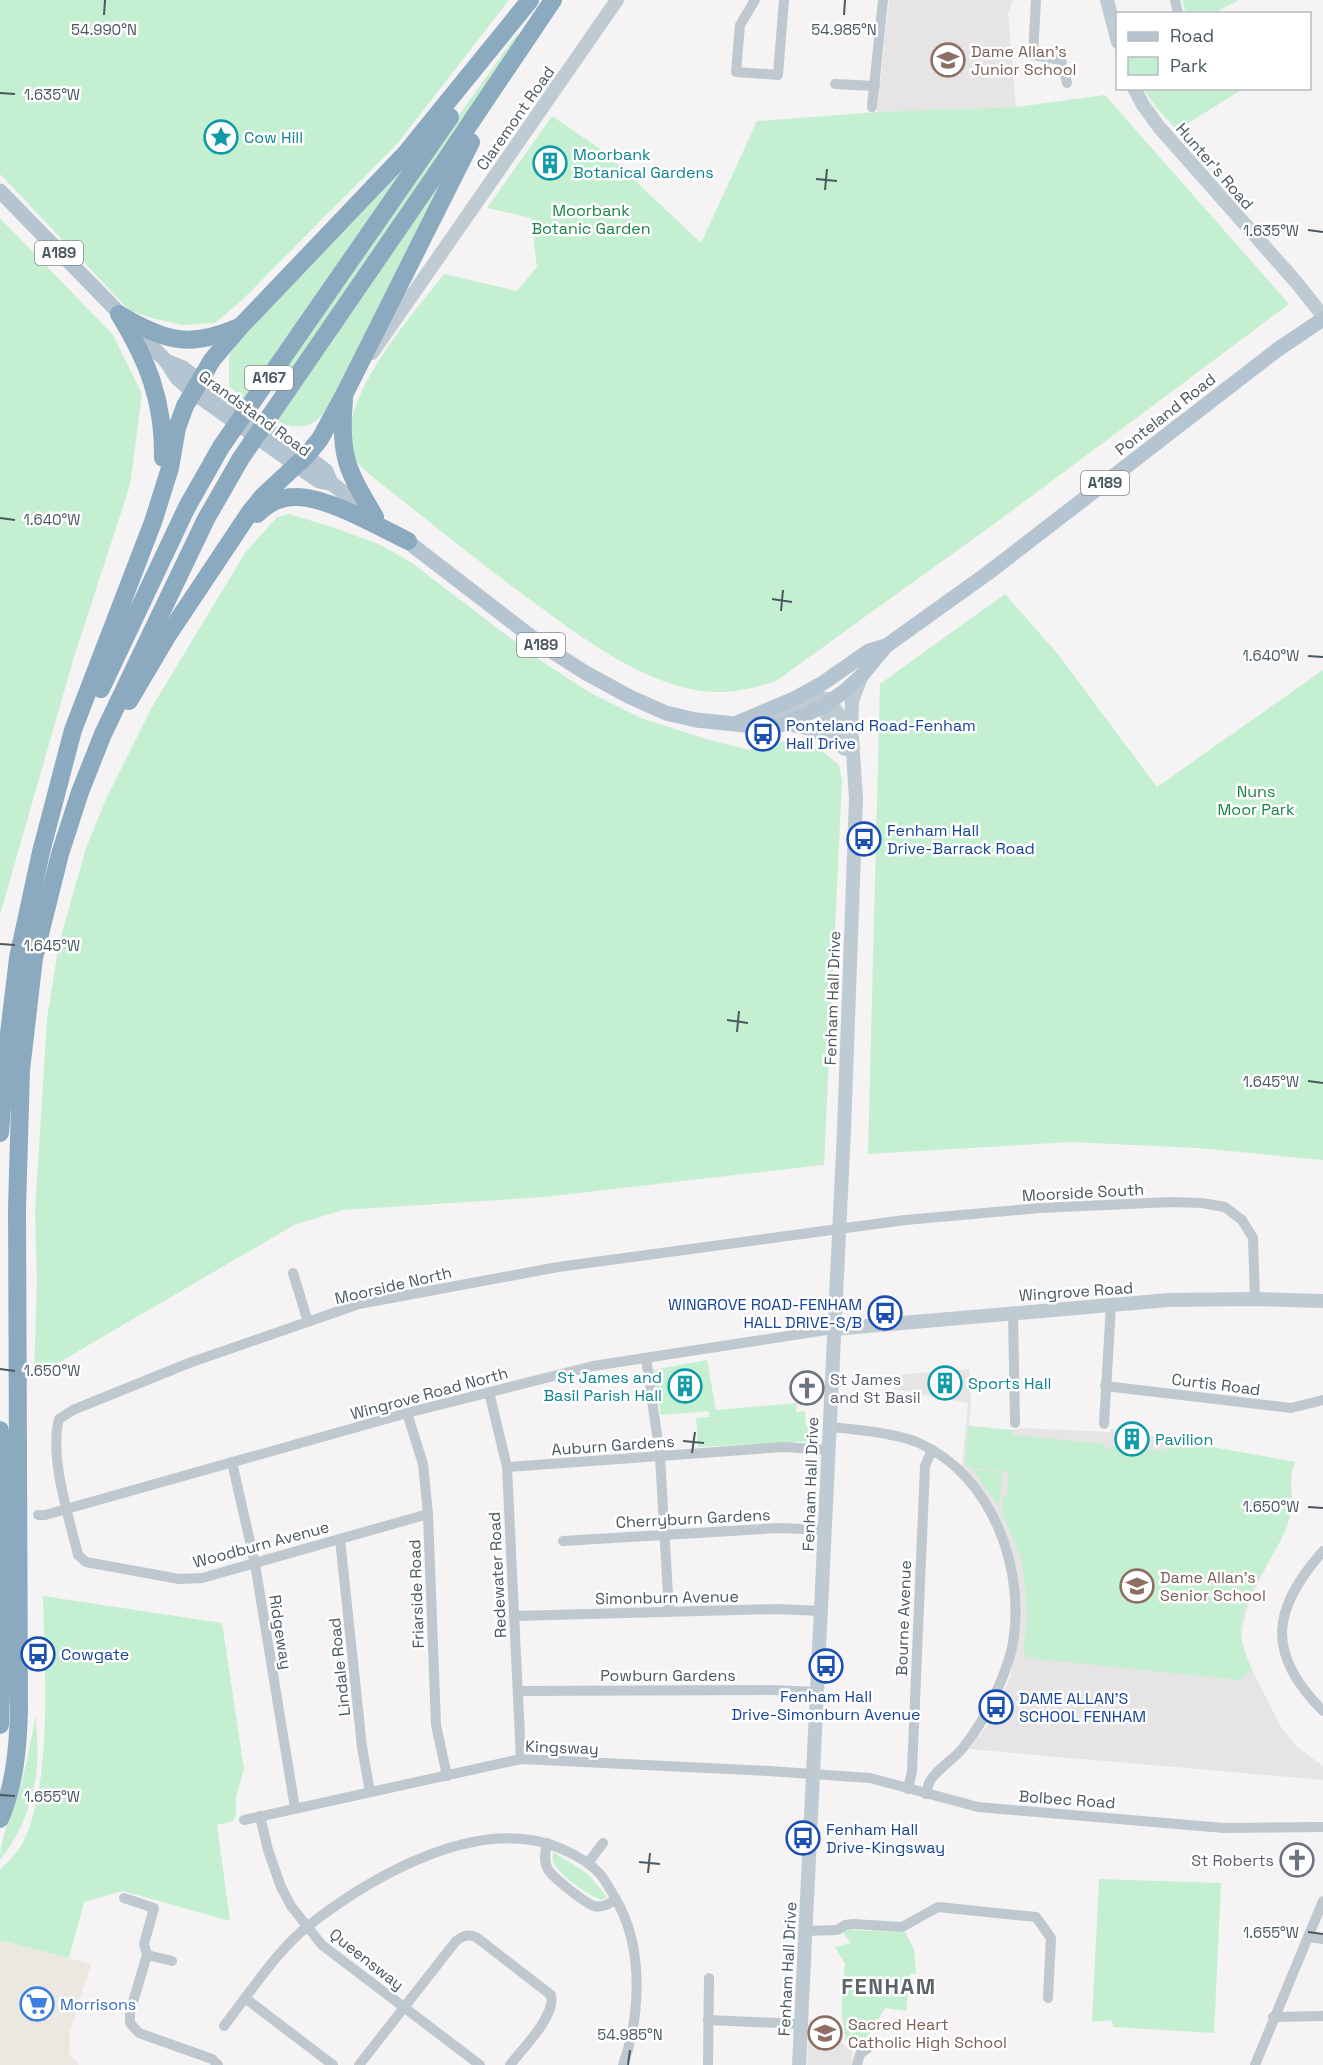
<svg xmlns="http://www.w3.org/2000/svg" width="1323" height="2065" font-family="'Space Grotesk',sans-serif">
<style>
.commercial{fill:#ebe7e1}
.education{fill:#e6e4e5}
.green{fill:#c4f0d1}
.lines{fill:none;stroke-linecap:round;stroke-linejoin:round}
.street{stroke:#bec8ce;stroke-width:10}
.secondary{stroke:#bfcbd3;stroke-width:14}
.primary{stroke:#b4c4d0;stroke-width:15}
.highway{stroke:#8caabf;stroke-width:18}
.ticks{fill:none;stroke:#4a5860;stroke-width:2}
.labels{text-anchor:middle;stroke-width:5;stroke-linejoin:round;paint-order:stroke}
.shield{fill:#fff;stroke:#808a90;stroke-width:1.5}
.shield-label{font-size:15px;font-weight:bold;fill:#4a5860}
.education-label{font-size:16px;fill:#785e54;stroke:#fff;text-anchor:start}
.street-label{font-size:16px;fill:#4a5860;stroke:#fff}
.culture-label{font-size:16px;fill:#0d838f;stroke:#fff;text-anchor:start}
.park-label{font-size:16px;fill:#1a8345;stroke:#fff}
.transit-label{font-size:16px;fill:#164399;stroke:#fff;text-anchor:start}
.worship-label{font-size:16px;fill:#5b616d;stroke:#fff;text-anchor:start}
.shop-label{font-size:16px;fill:#366cbe;stroke:#fff;text-anchor:start}
.district-label{font-size:22px;font-weight:bold;letter-spacing:1.5px;fill:#5f6468;stroke:#fff}
.ticks-label{font-size:15px;text-anchor:middle;fill:#4a5860;stroke:#fff;stroke-width:5;stroke-linejoin:round;paint-order:stroke}
</style>
<rect width="100%" height="100%" fill="#f5f3f3"/>
<path class="commercial" d="M0,1940L91,1964L70,2031L69,2053L79,2065H0Z"/>
<g class="education">
<path d="M889,0H1013L1008,13L1016,107L877,112Z"/>
<path d="M969,1369L971,1403L969,1426L1013,1430L1023,1428L1110,1432L1111,1429L1295,1462L1290,1474L1293,1506L1287,1527L1249,1600L1241,1635L1245,1652L1252,1670L1281,1727L1296,1746L1323,1766V1780L968,1749L989,1724L1010,1678L1020,1625L1017,1572L1011,1549L1001,1522L976,1482L962,1466L968,1403L894,1389L895,1375Z"/>
<path d="M809,2020L840,2022L842,2044L853,2048L852,2065H807Z"/>
</g>
<g class="green">
<path d="M0,0H509L398,143L241,301L215,323L182,325L151,318L129,310L0,174Z"/>
<path d="M1182,0H1239L1214,13L1186,14Z"/>
<path d="M517,34L520,36L290,377L271,394L282,369L421,168Z"/>
<path d="M1143,89V88L1243,89L1177,130L1156,107Z"/>
<path d="M1105,95L1289,304L1009,513L776,681C745,691 718,696 686,688C628,673 580,636 532,601C477,561 424,517 370,475C365,470 358,465 355,458C330,404 413,315 444,274L517,291L537,267L531,218L487,208L552,116L606,153L701,243L757,121L877,112L1016,107Z"/>
<path d="M403,169L250,390L243,399L229,386V357L237,342Z"/>
<path d="M450,169L332,403C317,425 305,431 279,423V417Z"/>
<path d="M0,218L113,335L142,394L130,485L74,657L0,915Z"/>
<path d="M289,514L335,528L381,545L412,563L535,657L589,692L641,718L706,739L750,750L786,741L810,747L822,751L839,765L842,780L824,1165L543,1197L343,1210L294,1225L34,1377L37,1280L35,1210L47,1019L59,943L86,848L106,799L152,707L245,553L277,517Z"/>
<path d="M1005,594L1057,653L1157,787L1323,670V1160L1198,1148L1071,1142L868,1154L880,684Z"/>
<path d="M707,1360L716,1410L797,1403L796,1412L805,1411L806,1426H818V1441L698,1447L696,1418L709,1417V1411L661,1415L653,1370Z"/>
<path d="M968,1426L1013,1430V1435L1105,1444V1450L1113,1447L1166,1451L1168,1439L1295,1462C1287,1484 1295,1502 1287,1525C1275,1561 1239,1595 1241,1635C1241,1647 1248,1660 1252,1670L1240,1680L1027,1658L1023,1650L1027,1621L1025,1587L1021,1558L1002,1513L1003,1497L1007,1496L1009,1472L967,1467L965,1464Z"/>
<path d="M972,1469L1002,1472L999,1507Z"/>
<path d="M43,1596L222,1623L244,1769L236,1797V1816L233,1821L217,1825L230,1921L123,1891L84,1902L69,1958L0,1940V1870C7,1863 16,1854 21,1846C54,1787 44,1664 43,1596Z"/>
<path d="M36,1715C36,1732 39,1750 37,1766C34,1799 21,1835 0,1860C0,1835 14,1812 20,1788C27,1764 31,1739 36,1715Z"/>
<path d="M553,1852L588,1874L607,1897L602,1900C590,1897 556,1873 553,1861C552,1858 553,1855 553,1852Z"/>
<path d="M1099,1879L1221,1883L1214,2033L1113,2027L1112,2020L1092,2022Z"/>
<path d="M847,1930L905,1932L914,1949L916,1974H910L906,2011L885,2008L865,2041H846L842,2016V1990L845,1964L835,1947L851,1943L842,1931Z"/>
</g>
<g class="lines">
<g class="street">
<path d="M755,0L740,25L736,72L778,75L784,0"/>
<path d="M1036,0L1033,55L1061,60L1067,83"/>
<path d="M1175,0L1178,14"/>
<path d="M835,84L875,86"/>
<path d="M872,107L883,0"/>
<path d="M293,1273L308,1322"/>
<path d="M1013,1312L1015,1423"/>
<path d="M646,1358L660,1456L669,1612"/>
<path d="M1105,1386L1291,1408L1323,1400"/>
<path d="M489,1392L507,1467L521,1759"/>
<path d="M407,1413L423,1464L428,1514L436,1725L447,1776"/>
<path d="M1104,1424L1111,1305"/>
<path d="M829,1427C854,1429 896,1433 919,1443C993,1476 1027,1571 1012,1648C1008,1665 1001,1682 993,1699C985,1717 974,1734 962,1749C953,1760 937,1769 930,1781C928,1785 927,1791 926,1794"/>
<path d="M232,1462L255,1564L295,1808"/>
<path d="M507,1467L784,1447L828,1450"/>
<path d="M428,1514L202,1578L179,1579L86,1562L78,1555C69,1517 49,1457 59,1419L73,1410L189,1363L359,1304L558,1267L905,1220L1040,1208L1171,1202L1202,1203L1225,1207L1242,1220L1253,1238L1255,1299"/>
<path d="M38,1515H45L407,1413L593,1366L833,1329"/>
<path d="M340,1539L362,1747L370,1792"/>
<path d="M563,1541L780,1528L825,1530"/>
<path d="M1323,1551C1272,1609 1265,1653 1323,1711"/>
<path d="M514,1616L777,1609L821,1611"/>
<path d="M518,1691L773,1690L817,1692"/>
<path d="M908,1789L912,1771L925,1466L932,1450"/>
<path d="M260,1816L268,1850L281,1887L291,1906L322,1945L480,2065"/>
<path d="M244,1820L521,1759L769,1771L870,1778L978,1807L1224,1828L1323,1827"/>
<path d="M547,1843C545,1852 543,1863 549,1871C555,1879 585,1903 594,1906C603,1908 609,1904 616,1899"/>
<path d="M588,1863L603,1843"/>
<path d="M124,1898L154,1908L144,1944L147,1955L130,2012V2023L139,2033L212,2059L218,2065"/>
<path d="M805,1931L837,1930L845,1925L853,1924L902,1927L938,1907L1036,1917L1051,1938L1048,1998"/>
<path d="M1308,1937L1323,1939"/>
<path d="M147,1955L172,1961"/>
<path d="M1273,2017L1323,2016"/>
<path d="M708,2020L800,2024"/>
<path d="M224,2026L245,1998"/>
<path d="M333,2065L245,1998C264,1973 283,1946 308,1926C372,1876 480,1813 562,1849C576,1855 590,1863 600,1874C608,1884 615,1898 621,1909C643,1955 640,2018 623,2065"/>
<path d="M359,2065L456,1941C463,1936 467,1934 476,1937L551,1995C556,2016 523,2048 510,2065"/>
<path d="M708,2065L709,1978"/>
<path d="M857,2065L860,2054L873,2044"/>
<path d="M1255,2065L1323,1901"/>
</g>
<g class="secondary">
<path d="M1107,0L1118,42"/>
<path d="M1134,88L1143,105L1159,127L1296,282L1323,316"/>
<path d="M372,353L617,0"/>
<path d="M820,697L822,707L848,748"/>
<path d="M748,721L771,718L815,698L828,699L844,722L852,737L856,799L844,1130L799,2065"/>
<path d="M785,724C809,727 827,733 845,749"/>
<path d="M851,734L852,701L861,677"/>
<path d="M833,1329L1169,1300L1255,1299L1323,1301"/>
</g>
<g class="primary">
<path d="M0,191L166,361L177,378L193,392L312,476L319,481L331,483L370,513"/>
<path d="M166,361L183,368L223,399L306,456L326,471L331,483"/>
<path d="M399,535L542,645L586,673L630,697L666,713L696,720L763,727L785,724L822,707L845,691L862,675L886,646L988,573L1277,350L1323,319"/>
<path d="M737,723L794,699L823,683L869,651L886,646"/>
</g>
<g class="highway">
<path d="M119,314C148,361 164,402 163,458"/>
<path d="M122,316C166,342 191,348 239,327"/>
<path d="M344,400C339,456 347,470 375,517"/>
<path d="M257,514C268,504 279,497 295,497C326,496 379,527 408,541"/>
<path d="M101,689L187,507L221,447L450,117"/>
<path d="M129,701L168,635L250,512L262,497L306,456L320,439L344,395L471,142"/>
<path d="M0,1133L5,1067L18,958L41,852L73,730L153,522L170,468L177,428L185,406L212,360L241,326L406,153L530,0"/>
<path d="M0,1430L2,1663L0,1725"/>
<path d="M0,1819C15,1784 18,1747 19,1710L17,1209L21,1070L34,958L60,854L80,792L103,734L206,519L241,458L438,171L553,0"/>
</g>
</g>
<path class="ticks" d="M104,15L105,0M844,15L845,0M0,93L15,94M816,179L837,181M825,190L827,169M1308,230L1323,232M0,518L15,520M772,599L792,602M781,611L783,590M1308,656L1323,657M0,944L15,945M727,1020L748,1023M737,1032L739,1011M1308,1081L1323,1083M0,1369L15,1371M683,1441L704,1443M692,1453L695,1432M1308,1507L1323,1508M0,1795L15,1796M639,1862L660,1864M648,1873L650,1853M1308,1932L1323,1934M628,2065L630,2050"/>
<defs>
<g id="school-ring" transform="scale(1.725)"><circle r="9.5" fill="#fff" stroke="#8d6e63" stroke-width="1.5"/><path d="M0-5L7-2L0 1L-7-2ZM-4 1L0 2.5L4 1V4Q0 6-4 4Z" fill="#8d6e63"/></g>
<g id="sight-ring" transform="scale(1.725)"><circle r="9.5" fill="#fff" stroke="#0f9aa8" stroke-width="1.5"/><path d="M0-6L1.8-2.2L6-1.7L2.9 1.2L3.7 5.4L0 3.3L-3.7 5.4L-2.9 1.2L-6-1.7L-1.8-2.2Z" fill="#0f9aa8"/></g>
<g id="building-ring" transform="scale(1.725)"><circle r="9.5" fill="#fff" stroke="#0f9aa8" stroke-width="1.5"/><path d="M-4-6H4V6H1V3H-1V6H-4ZM-2.5-4.3h1.7v1.8h-1.7ZM.8-4.3h1.7v1.8H.8ZM-2.5-1h1.7V.8h-1.7ZM.8-1h1.7V.8H.8Z" fill="#0f9aa8"/></g>
<g id="bus-ring" transform="scale(1.725)"><circle r="9.5" fill="#fff" stroke="#1a4fb4" stroke-width="1.5"/><path d="M-5-6H5V4H4V6H2V4H-2V6H-4V4H-5ZM-3.5-4V0h7V-4ZM-3.5 1.2v1.5H-2V1.2ZM2 1.2v1.5H3.5V1.2Z" fill="#1a4fb4"/></g>
<g id="church-ring" transform="scale(1.725)"><circle r="9.5" fill="#fff" stroke="#6b7280" stroke-width="1.5"/><path d="M-1.2-6h2.4v3.5h3.3v2.4h-3.3V6h-2.4V-.1h-3.3v-2.4h3.3Z" fill="#6b7280"/></g>
<g id="supermarket-ring" transform="scale(1.725)"><circle r="9.5" fill="#fff" stroke="#3f7fe0" stroke-width="1.5"/><path d="M-6-5.5h2.5l.6 2H6L4.5 2H-2.5L-4.4-4H-6ZM-1.5 3.2a1.3 1.3 0 1 0 .1 0ZM3 3.2a1.3 1.3 0 1 0 .1 0Z" fill="#3f7fe0"/></g>
</defs>
<g fill-rule="evenodd">
<use href="#school-ring" x="948" y="60"/>
<use href="#sight-ring" x="221" y="137"/>
<use href="#building-ring" x="550" y="163"/>
<use href="#bus-ring" x="763" y="734"/>
<use href="#bus-ring" x="864" y="839"/>
<use href="#bus-ring" x="885" y="1313"/>
<use href="#building-ring" x="945" y="1383"/>
<use href="#building-ring" x="685" y="1386"/>
<use href="#church-ring" x="807" y="1388"/>
<use href="#building-ring" x="1132" y="1439"/>
<use href="#school-ring" x="1137" y="1586"/>
<use href="#bus-ring" x="38" y="1654"/>
<use href="#bus-ring" x="826" y="1666"/>
<use href="#bus-ring" x="996" y="1707"/>
<use href="#bus-ring" x="803" y="1838"/>
<use href="#church-ring" x="1297" y="1860"/>
<use href="#supermarket-ring" x="37" y="2004"/>
<use href="#school-ring" x="825" y="2033"/>
</g>
<g class="labels">
<g class="shield">
<rect x="35" y="241" width="48" height="24" rx="4.5"/>
<rect x="245" y="366" width="48" height="24" rx="4.5"/>
<rect x="1081" y="471" width="48" height="24" rx="4.5"/>
<rect x="517" y="633" width="48" height="24" rx="4.5"/>
</g>
<g class="shield-label">
<text x="59" y="258">A189</text>
<text x="269" y="383">A167</text>
<text x="1105" y="488">A189</text>
<text x="541" y="650">A189</text>
</g>
<g class="education-label">
<text x="971" y="57">Dame Allan's<tspan x="971" dy="18">Junior School</tspan></text>
<text x="1160" y="1583">Dame Allan's<tspan x="1160" dy="18">Senior School</tspan></text>
<text x="848" y="2030">Sacred Heart<tspan x="848" dy="18">Catholic High School</tspan></text>
</g>
<g class="street-label">
<text transform="translate(515 118) rotate(-55)" y="6">Claremont Road</text>
<text transform="translate(1215 166) rotate(49)" y="6">Hunter's Road</text>
<text transform="translate(255 413) rotate(36)" y="6">Grandstand Road</text>
<text transform="translate(1165 414) rotate(-38)" y="6">Ponteland Road</text>
<text transform="translate(832 998) rotate(-88)" y="6">Fenham Hall Drive</text>
<text transform="translate(1083 1192) rotate(-3)" y="6">Moorside South</text>
<text transform="translate(393 1285) rotate(-13)" y="6">Moorside North</text>
<text transform="translate(1076 1291) rotate(-4)" y="6">Wingrove Road</text>
<text transform="translate(1216 1384) rotate(7)" y="6">Curtis Road</text>
<text transform="translate(429 1393) rotate(-15)" y="6">Wingrove Road North</text>
<text transform="translate(613 1445) rotate(-4)" y="6">Auburn Gardens</text>
<text transform="translate(810 1484) rotate(-88)" y="6">Fenham Hall Drive</text>
<text transform="translate(693 1518) rotate(-3)" y="6">Cherryburn Gardens</text>
<text transform="translate(261 1544) rotate(-15)" y="6">Woodburn Avenue</text>
<text transform="translate(497 1575) rotate(-93)" y="6">Redewater Road</text>
<text transform="translate(416 1594) rotate(-92)" y="6">Friarside Road</text>
<text transform="translate(667 1597) rotate(-1)" y="6">Simonburn Avenue</text>
<text transform="translate(903 1618) rotate(-88)" y="6">Bourne Avenue</text>
<text transform="translate(281 1632) rotate(81)" y="6">Ridgeway</text>
<text transform="translate(339 1667) rotate(-96)" y="6">Lindale Road</text>
<text x="668" y="1681">Powburn Gardens</text>
<text transform="translate(562 1747) rotate(2)" y="6">Kingsway</text>
<text transform="translate(1067 1799) rotate(4)" y="6">Bolbec Road</text>
<text transform="translate(367 1959) rotate(38)" y="6">Queensway</text>
<text transform="translate(787 1969) rotate(-87)" y="6">Fenham Hall Drive</text>
</g>
<g class="culture-label">
<text x="244" y="143">Cow Hill</text>
<text x="573" y="160">Moorbank<tspan x="573" dy="18">Botanical Gardens</tspan></text>
<text x="662" y="1383" text-anchor="end">St James and<tspan x="662" dy="18">Basil Parish Hall</tspan></text>
<text x="968" y="1389">Sports Hall</text>
<text x="1155" y="1445">Pavilion</text>
</g>
<g class="park-label">
<text x="591" y="216">Moorbank<tspan x="591" dy="18">Botanic Garden</tspan></text>
<text x="1256" y="797">Nuns<tspan x="1256" dy="18">Moor Park</tspan></text>
</g>
<g class="transit-label">
<text x="786" y="731">Ponteland Road-Fenham<tspan x="786" dy="18">Hall Drive</tspan></text>
<text x="887" y="836">Fenham Hall<tspan x="887" dy="18">Drive-Barrack Road</tspan></text>
<text x="862" y="1310" text-anchor="end">WINGROVE ROAD-FENHAM<tspan x="862" dy="18">HALL DRIVE-S/B</tspan></text>
<text x="61" y="1660">Cowgate</text>
<text x="826" y="1702" text-anchor="middle">Fenham Hall<tspan x="826" dy="18">Drive-Simonburn Avenue</tspan></text>
<text x="1019" y="1704">DAME ALLAN'S<tspan x="1019" dy="18">SCHOOL FENHAM</tspan></text>
<text x="826" y="1835">Fenham Hall<tspan x="826" dy="18">Drive-Kingsway</tspan></text>
</g>
<g class="worship-label">
<text x="830" y="1385">St James<tspan x="830" dy="18">and St Basil</tspan></text>
<text x="1274" y="1866" text-anchor="end">St Roberts</text>
</g>
<g class="shop-label">
<text x="60" y="2010">Morrisons</text>
</g>
<g class="district-label">
<text x="889" y="1994">FENHAM</text>
</g>
</g>
<g class="ticks-label">
<text x="104" y="35">54.990°N</text>
<text x="844" y="35">54.985°N</text>
<text x="52" y="100">1.635°W</text>
<text x="1271" y="236">1.635°W</text>
<text x="52" y="525">1.640°W</text>
<text x="1271" y="661">1.640°W</text>
<text x="52" y="951">1.645°W</text>
<text x="1271" y="1087">1.645°W</text>
<text x="52" y="1376">1.650°W</text>
<text x="1271" y="1512">1.650°W</text>
<text x="52" y="1802">1.655°W</text>
<text x="1271" y="1938">1.655°W</text>
<text x="630" y="2040">54.985°N</text>
</g>
<rect x="1116" y="12" width="195" height="78" fill="#ffffff" stroke="#b7bcbf" stroke-width="1.5"/>
<rect x="1128" y="32" width="30" height="9" fill="#b4c4d0" stroke="#b7bcbf" stroke-width="1.5"/>
<text x="1170" y="42" font-size="18" fill="#4a5860">Road</text>
<rect x="1128" y="57" width="30" height="18" fill="#c4f0d1" stroke="#b7bcbf" stroke-width="1.5"/>
<text x="1170" y="72" font-size="18" fill="#4a5860">Park</text>
</svg>
